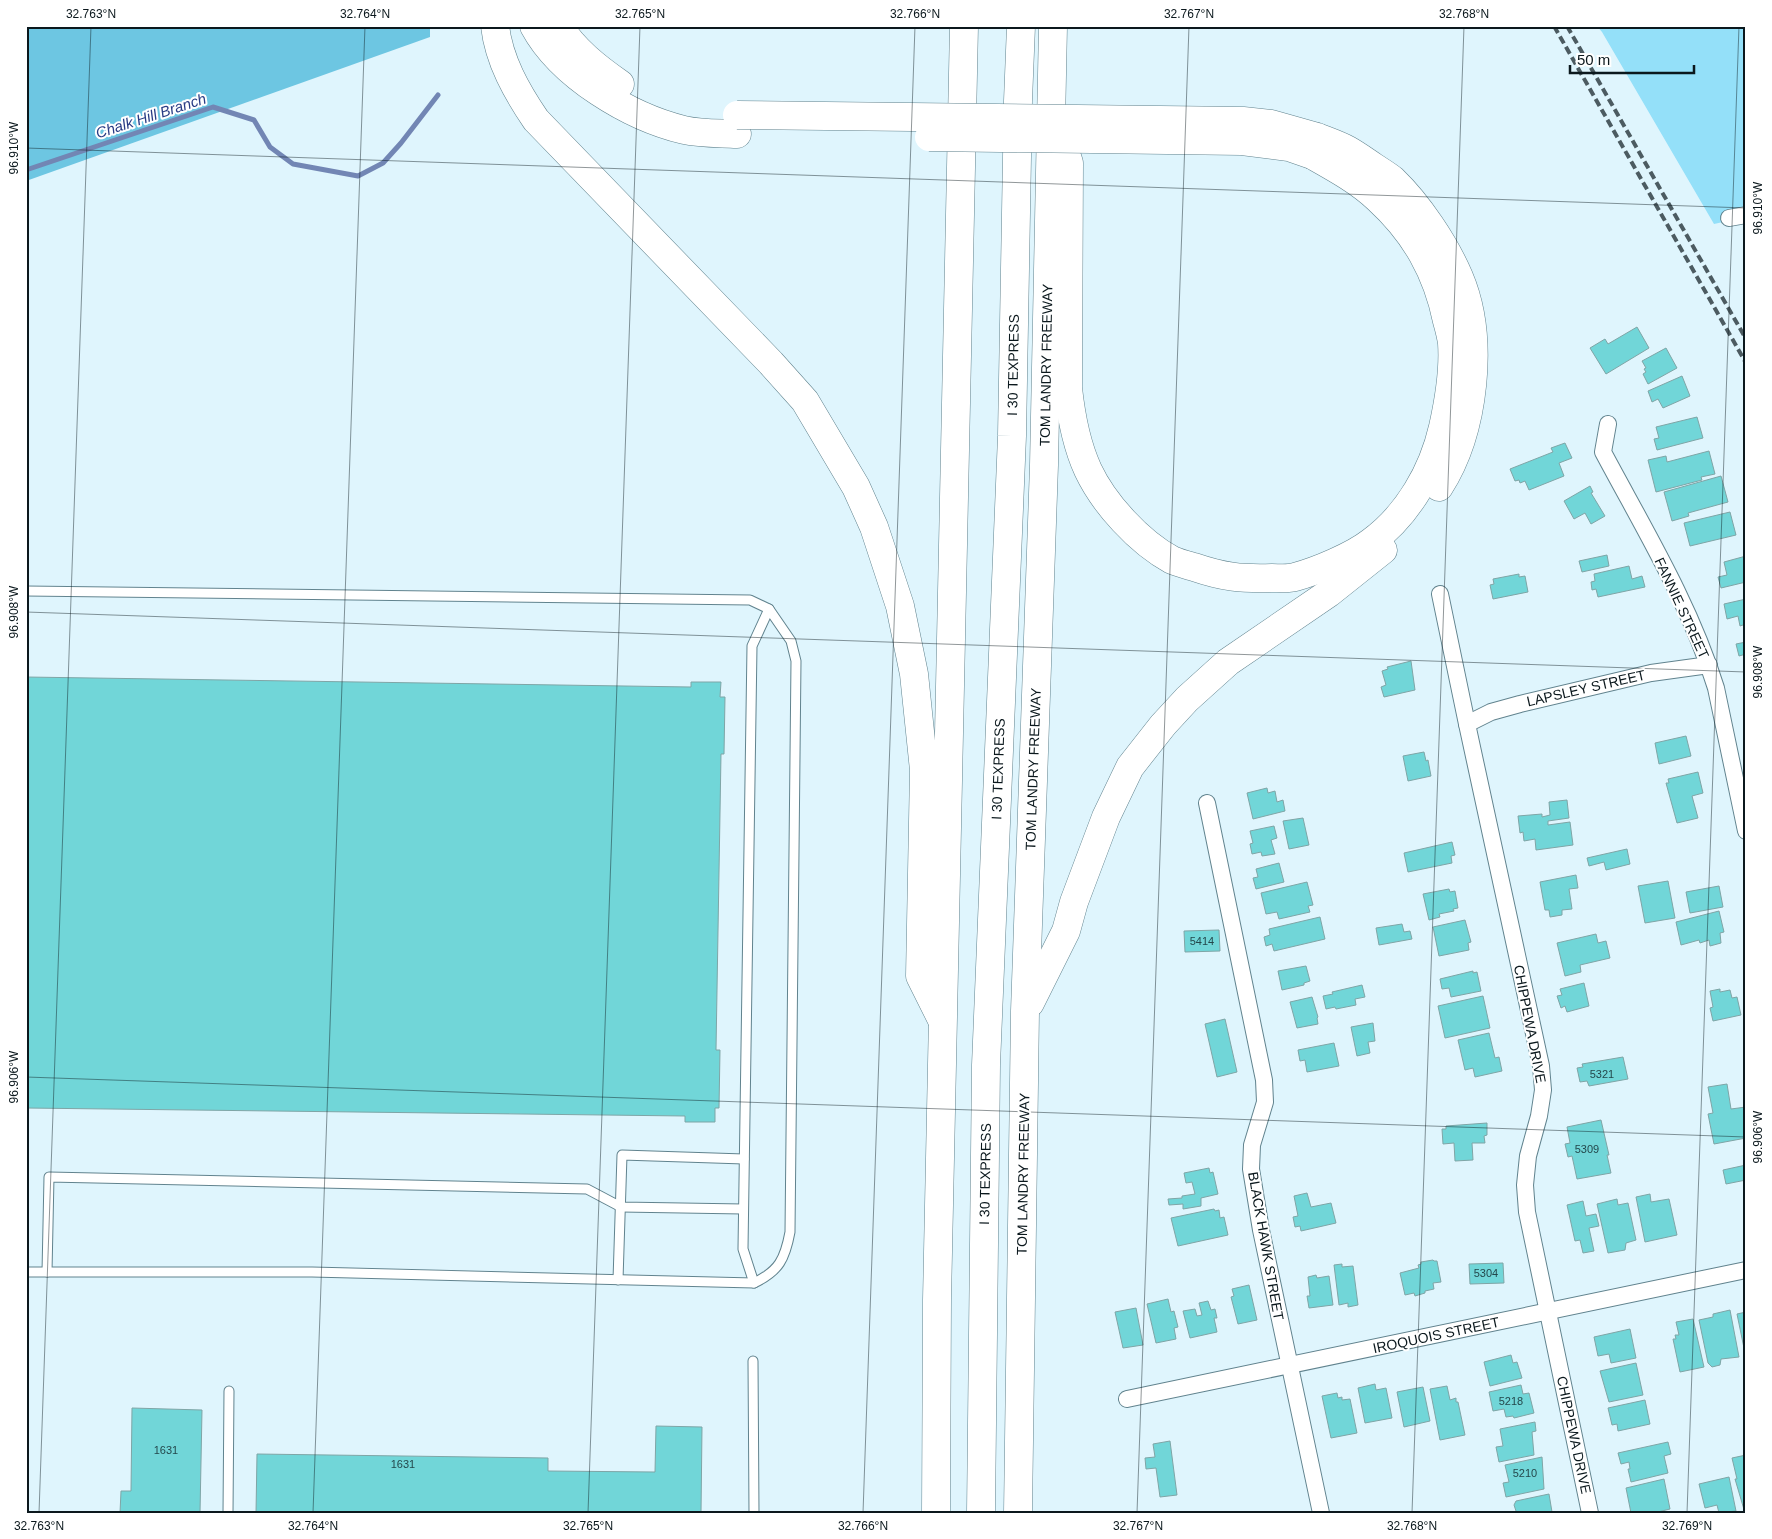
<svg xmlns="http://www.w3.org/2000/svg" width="1772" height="1539" font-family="Helvetica,sans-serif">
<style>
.green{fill:#94e0f9}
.forest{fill:#6dc6e2}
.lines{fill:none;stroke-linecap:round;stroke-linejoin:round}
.stream{stroke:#7286b4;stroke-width:5}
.building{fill:#71d6d8;stroke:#7fa5a6}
.lane-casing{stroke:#61838e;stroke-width:11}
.street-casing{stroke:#61838e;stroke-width:18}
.highway-casing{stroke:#61838e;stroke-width:29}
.lane{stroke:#fff;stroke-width:9}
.street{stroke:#fff;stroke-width:16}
.highway{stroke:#fff;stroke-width:28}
.rail{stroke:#4c5b61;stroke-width:4;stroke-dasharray:8 4;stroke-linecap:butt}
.highway-bridge-casing{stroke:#61838e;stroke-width:29;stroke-linecap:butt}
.highway-bridge{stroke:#fff;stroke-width:28}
.ticks{fill:none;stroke:#0b181d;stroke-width:1;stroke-opacity:0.45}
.labels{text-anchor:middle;stroke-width:4;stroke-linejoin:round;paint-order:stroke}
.number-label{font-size:11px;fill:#24484c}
.street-label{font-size:14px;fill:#0b181d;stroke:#fff}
.water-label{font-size:15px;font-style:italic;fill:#283b84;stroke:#fff}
.neatline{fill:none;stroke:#0b181d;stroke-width:2}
.ticks-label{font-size:12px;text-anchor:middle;fill:#0b181d}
</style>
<rect width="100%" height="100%" fill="#dff5fd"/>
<path class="green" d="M1597,26H1746V217L1714,224L1602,32Z"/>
<path class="forest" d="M26,26H430V37L26,181Z"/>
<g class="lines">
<path class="stream" d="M26,170L213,107L254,120L270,147L293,164L358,176L383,163L401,143L438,95"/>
</g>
<g class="building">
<path d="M1637,327L1649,348L1606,374L1590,348L1605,339L1608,344Z"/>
<path d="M1666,348L1677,368L1648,384L1643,374L1646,372L1644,369L1646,368L1642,361Z"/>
<path d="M1682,376L1690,396L1663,408L1658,399L1652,402L1648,391Z"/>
<path d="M1697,417L1703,438L1657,450L1654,439L1659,438L1656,427Z"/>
<path d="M1565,443L1572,458L1559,463L1564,476L1529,490L1525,481L1520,483L1519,480L1515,481L1510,469L1553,452L1551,448Z"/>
<path d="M1709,451L1715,474L1701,477L1702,480L1656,492L1648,460L1666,456L1667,462Z"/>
<path d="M1721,476L1728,502L1688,513L1689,516L1672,521L1664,492Z"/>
<path d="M1590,486L1593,492L1591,493L1605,516L1591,524L1585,513L1574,519L1564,501Z"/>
<path d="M1730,512L1736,535L1690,546L1684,523Z"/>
<path d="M1607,555L1609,566L1582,572L1579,561Z"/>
<path d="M1746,556V582L1721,588L1718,577L1727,575L1724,562Z"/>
<path d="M1629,566L1632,579L1642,576L1645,587L1598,597L1596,589L1592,590L1591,582L1595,581L1594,574Z"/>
<path d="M1519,574V577L1525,576L1528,592L1493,599L1490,585L1494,584L1493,579Z"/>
<path d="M1746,599V624L1740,626L1738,616L1727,619L1724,604Z"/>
<path d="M1746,642V654L1739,656L1736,644Z"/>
<path d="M1411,661L1415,690L1384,697L1381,687L1386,685L1382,671L1388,669L1387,667Z"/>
<path d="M26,677L691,687V682H721L720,697H725L724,754H721L716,1050H720L719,1108H715V1122H685V1116L26,1108Z"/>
<path d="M1686,736L1691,756L1659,764L1655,743Z"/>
<path d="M1424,752L1426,761L1428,760L1431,776L1408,781L1403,756Z"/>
<path d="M1698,772L1703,793L1692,796L1698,818L1677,823L1666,783H1669L1668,779Z"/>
<path d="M1267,788L1268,793L1275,791L1277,802L1283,800L1285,811L1253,819L1247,793Z"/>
<path d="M1567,800L1569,818L1548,821V825L1570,822L1573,845L1536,850L1535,839L1524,841L1523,832L1520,833L1518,816L1542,814V817L1550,815L1549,802Z"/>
<path d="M1303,818L1309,845L1289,849L1283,821Z"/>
<path d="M1274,826L1277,838L1271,840L1275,854L1262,856L1261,852L1252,854L1250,844L1253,843L1250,831Z"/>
<path d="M1452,842L1455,855L1451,856L1452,863L1408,872L1404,853Z"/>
<path d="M1627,849L1630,864L1606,870L1604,862L1589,866L1587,858Z"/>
<path d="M1279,863L1284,882L1256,889L1253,878L1258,877L1256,869Z"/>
<path d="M1576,875L1578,888L1569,889L1572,909L1562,910V915L1550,917L1549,910H1545L1540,882Z"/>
<path d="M1668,881L1675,918L1645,923L1638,886Z"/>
<path d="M1307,882L1313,905L1308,906L1310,912L1279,919L1277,912L1266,914L1261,893Z"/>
<path d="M1719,886L1723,907L1690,913L1686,892Z"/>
<path d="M1449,889L1450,892L1455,891L1458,908L1453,909L1454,911L1439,914L1440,917L1429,920L1423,894Z"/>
<path d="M1719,911L1724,932L1720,933L1721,943L1710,946L1709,940L1700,943L1699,940L1681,945L1676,922Z"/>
<path d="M1320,917L1325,939L1274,951L1272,944L1266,946L1264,937L1270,935L1269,929Z"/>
<path d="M1465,920L1471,942L1468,943L1469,950L1439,956L1433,927Z"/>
<path d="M1402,924L1404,932L1410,931L1412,939L1379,945L1376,928Z"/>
<path d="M1219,930L1220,951L1185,952L1184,931Z"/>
<path d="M1596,934L1598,943L1606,941L1610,958L1580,965L1581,972L1565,976L1557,943Z"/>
<path d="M1306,966L1310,981L1304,983V985L1282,990L1278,971Z"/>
<path d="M1473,971V973L1477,972L1481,991L1451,997L1449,988L1442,989L1440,979Z"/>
<path d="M1584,983L1589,1006L1567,1012L1565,1006L1561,1008L1557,996L1562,995L1560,989Z"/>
<path d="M1362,985L1365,997L1355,999L1356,1005L1336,1009L1335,1007L1326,1009L1323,996L1333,994L1332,992Z"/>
<path d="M1720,989V992L1730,990L1732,998L1737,997L1741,1015L1713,1021L1710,1008L1713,1007L1710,991Z"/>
<path d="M1483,996L1490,1028L1445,1038L1438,1006Z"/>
<path d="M1312,997L1318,1017L1317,1018L1318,1024L1297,1028L1290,1002Z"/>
<path d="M1225,1019L1237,1072L1217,1077L1205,1024Z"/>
<path d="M1373,1023L1375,1041L1368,1042L1370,1053L1357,1056L1351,1027Z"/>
<path d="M1489,1033L1495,1058L1499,1057L1502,1071L1475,1077L1473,1068L1465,1070L1458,1040Z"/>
<path d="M1334,1043L1339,1066L1307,1072L1305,1060L1300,1061L1298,1050Z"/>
<path d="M1623,1057L1628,1079L1589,1086L1587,1081L1580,1082L1577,1068L1583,1067L1582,1064Z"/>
<path d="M1727,1084L1731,1109L1746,1107V1138L1714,1144L1708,1114L1713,1113L1708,1087Z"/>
<path d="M1601,1120L1609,1155H1607L1611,1173L1577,1179L1572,1156L1568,1157L1565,1144L1570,1143L1567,1127Z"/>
<path d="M1487,1123V1135L1484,1136L1485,1143H1472L1473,1160L1455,1161L1454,1143L1443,1144L1442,1129H1446V1126Z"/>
<path d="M1746,1165V1180L1726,1184L1723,1170Z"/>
<path d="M1209,1168L1210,1173L1213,1172L1218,1194L1201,1198V1206L1183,1209V1204L1169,1205L1168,1199L1182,1198V1196L1195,1194L1192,1182L1186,1183L1184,1173Z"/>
<path d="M1307,1193L1311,1207L1331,1203L1336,1223L1301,1231L1300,1226L1295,1227L1293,1217L1298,1216L1294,1196Z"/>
<path d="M1650,1194L1651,1202L1669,1199L1677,1235L1645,1242L1636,1197Z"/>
<path d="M1617,1199L1618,1205L1628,1203L1636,1240L1626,1243L1625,1250L1608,1253L1597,1204Z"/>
<path d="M1583,1201L1586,1216L1596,1214L1599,1226L1589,1228L1594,1251L1583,1253L1580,1240L1575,1241L1567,1205Z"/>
<path d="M1214,1209L1215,1211L1219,1210L1220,1218L1224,1217L1228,1235L1178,1246L1171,1218Z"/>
<path d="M1433,1260L1434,1261H1437L1441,1282L1433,1283L1434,1289L1425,1291V1293L1415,1296L1414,1293L1405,1295L1400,1273L1419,1268L1418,1265L1421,1264V1262Z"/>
<path d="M1503,1263L1504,1283L1470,1284L1469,1264Z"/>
<path d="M1342,1264V1267L1353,1266L1358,1305L1348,1307V1303L1339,1305L1334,1265Z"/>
<path d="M1316,1275L1317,1278L1329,1276L1333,1305L1309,1308L1307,1296H1310L1308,1277Z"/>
<path d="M1249,1285L1257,1320L1238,1324L1231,1297L1234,1296L1232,1289Z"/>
<path d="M1168,1299L1171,1312L1174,1311L1178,1327L1174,1328L1176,1339L1156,1343L1147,1304Z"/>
<path d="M1208,1301L1211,1310L1215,1309L1217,1318H1214L1217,1332L1190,1338L1183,1311L1195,1309L1197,1316L1202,1315L1199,1303Z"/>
<path d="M1136,1308L1143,1345L1123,1348L1115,1312Z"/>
<path d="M1730,1310L1739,1357L1721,1359L1720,1365L1712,1367L1708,1363L1699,1320L1713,1317V1314Z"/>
<path d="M1746,1312V1353H1745L1737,1314Z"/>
<path d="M1693,1319L1704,1367L1680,1372L1673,1339H1676L1675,1335H1679L1676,1322Z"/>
<path d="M1630,1329L1636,1358L1611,1363L1609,1354L1598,1356L1594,1337Z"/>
<path d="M1511,1355L1513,1363L1517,1362L1522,1378L1490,1386L1484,1362Z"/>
<path d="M1636,1363L1643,1395L1609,1402L1600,1371Z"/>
<path d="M1375,1384L1376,1390L1386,1388L1392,1418L1365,1423L1358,1388Z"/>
<path d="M1521,1385L1523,1394L1529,1393L1534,1413L1514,1418L1513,1416L1506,1417L1504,1409L1493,1411L1489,1392Z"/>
<path d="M1447,1386L1450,1400L1456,1398V1402H1458L1465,1435L1440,1440L1430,1389Z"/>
<path d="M1423,1387L1430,1421L1404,1427L1397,1392Z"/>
<path d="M1337,1393L1338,1398L1342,1397V1400L1350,1399L1357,1433L1331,1438L1322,1396Z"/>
<path d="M1645,1400L1650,1424L1618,1431L1617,1424L1612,1425L1608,1408Z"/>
<path d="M132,1408L202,1410L200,1513H120L121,1491H131Z"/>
<path d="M1535,1422L1536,1431L1532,1432L1534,1455L1499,1462L1496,1447L1503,1446L1500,1429Z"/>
<path d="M656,1426L702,1427L701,1513H256L257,1454L548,1458V1471L655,1472Z"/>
<path d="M1170,1441L1177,1495L1160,1497L1156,1468L1146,1469L1145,1458L1155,1457L1153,1444Z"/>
<path d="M1668,1442L1671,1454L1664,1456L1668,1473L1631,1482L1628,1469H1630L1629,1462L1621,1464L1618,1453Z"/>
<path d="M1746,1455V1513H1745L1735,1479H1737L1732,1458Z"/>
<path d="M1542,1457L1544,1489L1506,1497L1503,1483L1509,1482L1505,1465Z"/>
<path d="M1729,1477L1736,1511L1719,1513L1717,1505L1705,1508L1699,1484Z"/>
<path d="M1664,1479L1670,1509L1654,1513H1631L1626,1488Z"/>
<path d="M1549,1494L1552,1512L1517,1513L1516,1511L1514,1505L1516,1501Z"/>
</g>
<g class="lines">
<g class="lane-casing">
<g id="lane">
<path d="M26,591L750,600L769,609L791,641L796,661L790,1232C785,1259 779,1271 754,1283L312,1272H26"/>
<path d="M47,1272L49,1177L587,1189L621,1207L743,1209"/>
<path d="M618,1280L622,1155L744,1159"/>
<path d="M754,1283L743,1249L752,646L769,609"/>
<path d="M753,1361L754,1513"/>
<path d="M228,1513L229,1391"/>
</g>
</g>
<g class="street-casing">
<g id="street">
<path d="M1729,218L1746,215"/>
<path d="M1608,424L1603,452C1644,529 1690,604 1716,688L1746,831"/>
<path d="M1440,594L1467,724L1541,1066L1543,1090L1539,1116L1528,1156L1525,1185L1527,1212L1590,1513"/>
<path d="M1467,724L1491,712L1520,704L1651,673L1709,665"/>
<path d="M1207,803L1264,1080L1265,1102L1252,1145L1251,1169L1261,1230L1321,1513"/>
<path d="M1127,1399L1746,1270"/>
</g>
</g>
<g class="highway-casing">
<g id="highway">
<path d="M495,26C499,61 517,92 536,120L771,363L805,401L856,487L874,527L900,606L914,674L924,770L920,976L941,1018"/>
<path d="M534,26C561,76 630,117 684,130C702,134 720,133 737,134"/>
<path d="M559,26C574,50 597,68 620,84"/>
<path d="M1057,124L1069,163L1068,388C1071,416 1076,444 1088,470C1104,504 1139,542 1172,560C1179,563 1187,565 1194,567C1223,577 1241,579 1272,578C1279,578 1288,579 1295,577C1317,571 1353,556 1371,542C1408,515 1433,471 1443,427C1449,400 1454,371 1452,343C1451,336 1449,328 1447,321C1437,272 1415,233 1378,199C1359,181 1335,168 1312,155"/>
<path d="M1317,137C1327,141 1339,145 1348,150C1357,155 1365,161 1374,167C1380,171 1387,175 1393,180C1418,204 1445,244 1459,277C1485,338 1475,431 1439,487"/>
<path d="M1030,1003L1066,931L1074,902L1106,817L1130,767L1163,725L1187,699L1228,662L1329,593L1383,550"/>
<path d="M936,1513L937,1300L964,26"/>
<path d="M981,1513L986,1065L1012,436L1018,101L1021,26"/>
<path d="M1018,1513L1025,1011L1044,465L1053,26"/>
</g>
</g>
<use href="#lane" class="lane"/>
<use href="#street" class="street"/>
<use href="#highway" class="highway"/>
<g class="rail">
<path d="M1554,26L1746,363"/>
<path d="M1567,26L1746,339"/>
</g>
<g class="highway-bridge-casing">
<g id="highway-bridge">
<path d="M737,115L1243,121L1271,124L1317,137"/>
<path d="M929,137L1242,141L1289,147L1312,155"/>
</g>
</g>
<use href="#highway-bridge" class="highway-bridge"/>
</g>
<path class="ticks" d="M26,148L1746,208M26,612L1746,672M26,1077L1746,1137M39,1513L91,26M313,1513L365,26M588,1513L640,26M863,1513L915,26M1137,1513L1189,26M1412,1513L1464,26M1687,1513L1739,26"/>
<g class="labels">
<g class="number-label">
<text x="1202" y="945">5414</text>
<text x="1602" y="1078">5321</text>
<text x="1587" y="1153">5309</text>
<text x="1486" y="1277">5304</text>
<text x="1511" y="1405">5218</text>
<text x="166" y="1454">1631</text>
<text x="403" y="1468">1631</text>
<text x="1525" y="1477">5210</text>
</g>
<g class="street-label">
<text transform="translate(1013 365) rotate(-89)" y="5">I 30 TEXPRESS</text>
<text transform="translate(1046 365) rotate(-89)" y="5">TOM LANDRY FREEWAY</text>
<text transform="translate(1682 608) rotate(65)" y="5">FANNIE STREET</text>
<text transform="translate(1586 688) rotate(-13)" y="5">LAPSLEY STREET</text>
<text transform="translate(998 769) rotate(-88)" y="5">I 30 TEXPRESS</text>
<text transform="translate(1033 769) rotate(-88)" y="5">TOM LANDRY FREEWAY</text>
<text transform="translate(1530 1024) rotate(79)" y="5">CHIPPEWA DRIVE</text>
<text transform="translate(985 1174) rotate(-89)" y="5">I 30 TEXPRESS</text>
<text transform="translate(1023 1174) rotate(-89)" y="5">TOM LANDRY FREEWAY</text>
<text transform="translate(1266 1246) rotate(80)" y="5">BLACK HAWK STREET</text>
<text transform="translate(1436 1335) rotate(-12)" y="5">IROQUOIS STREET</text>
<text transform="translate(1574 1435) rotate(78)" y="5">CHIPPEWA DRIVE</text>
</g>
<g class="water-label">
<text transform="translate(151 116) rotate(-18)" y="5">Chalk Hill Branch</text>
</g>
</g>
<rect width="1772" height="1539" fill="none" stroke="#ffffff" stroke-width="55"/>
<path d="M1570 65v8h124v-8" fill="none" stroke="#0b181d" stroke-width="2.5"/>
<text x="1577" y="65" font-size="15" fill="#0b181d" stroke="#ffffff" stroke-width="4" paint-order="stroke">50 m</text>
<rect x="28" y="28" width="1716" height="1484" class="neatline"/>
<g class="ticks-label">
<text x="91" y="18">32.763°N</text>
<text x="365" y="18">32.764°N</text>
<text x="640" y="18">32.765°N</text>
<text x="915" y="18">32.766°N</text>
<text x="1189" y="18">32.767°N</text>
<text x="1464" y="18">32.768°N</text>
<text transform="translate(14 148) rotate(-90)" y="4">96.910°W</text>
<text transform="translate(1758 208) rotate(-90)" y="4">96.910°W</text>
<text transform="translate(14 612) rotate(-90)" y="4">96.908°W</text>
<text transform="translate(1758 672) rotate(-90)" y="4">96.908°W</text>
<text transform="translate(14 1077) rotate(-90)" y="4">96.906°W</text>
<text transform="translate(1758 1137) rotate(-90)" y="4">96.906°W</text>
<text x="39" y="1530">32.763°N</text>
<text x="313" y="1530">32.764°N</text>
<text x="588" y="1530">32.765°N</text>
<text x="863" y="1530">32.766°N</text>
<text x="1138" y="1530">32.767°N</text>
<text x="1412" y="1530">32.768°N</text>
<text x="1687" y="1530">32.769°N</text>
</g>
</svg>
